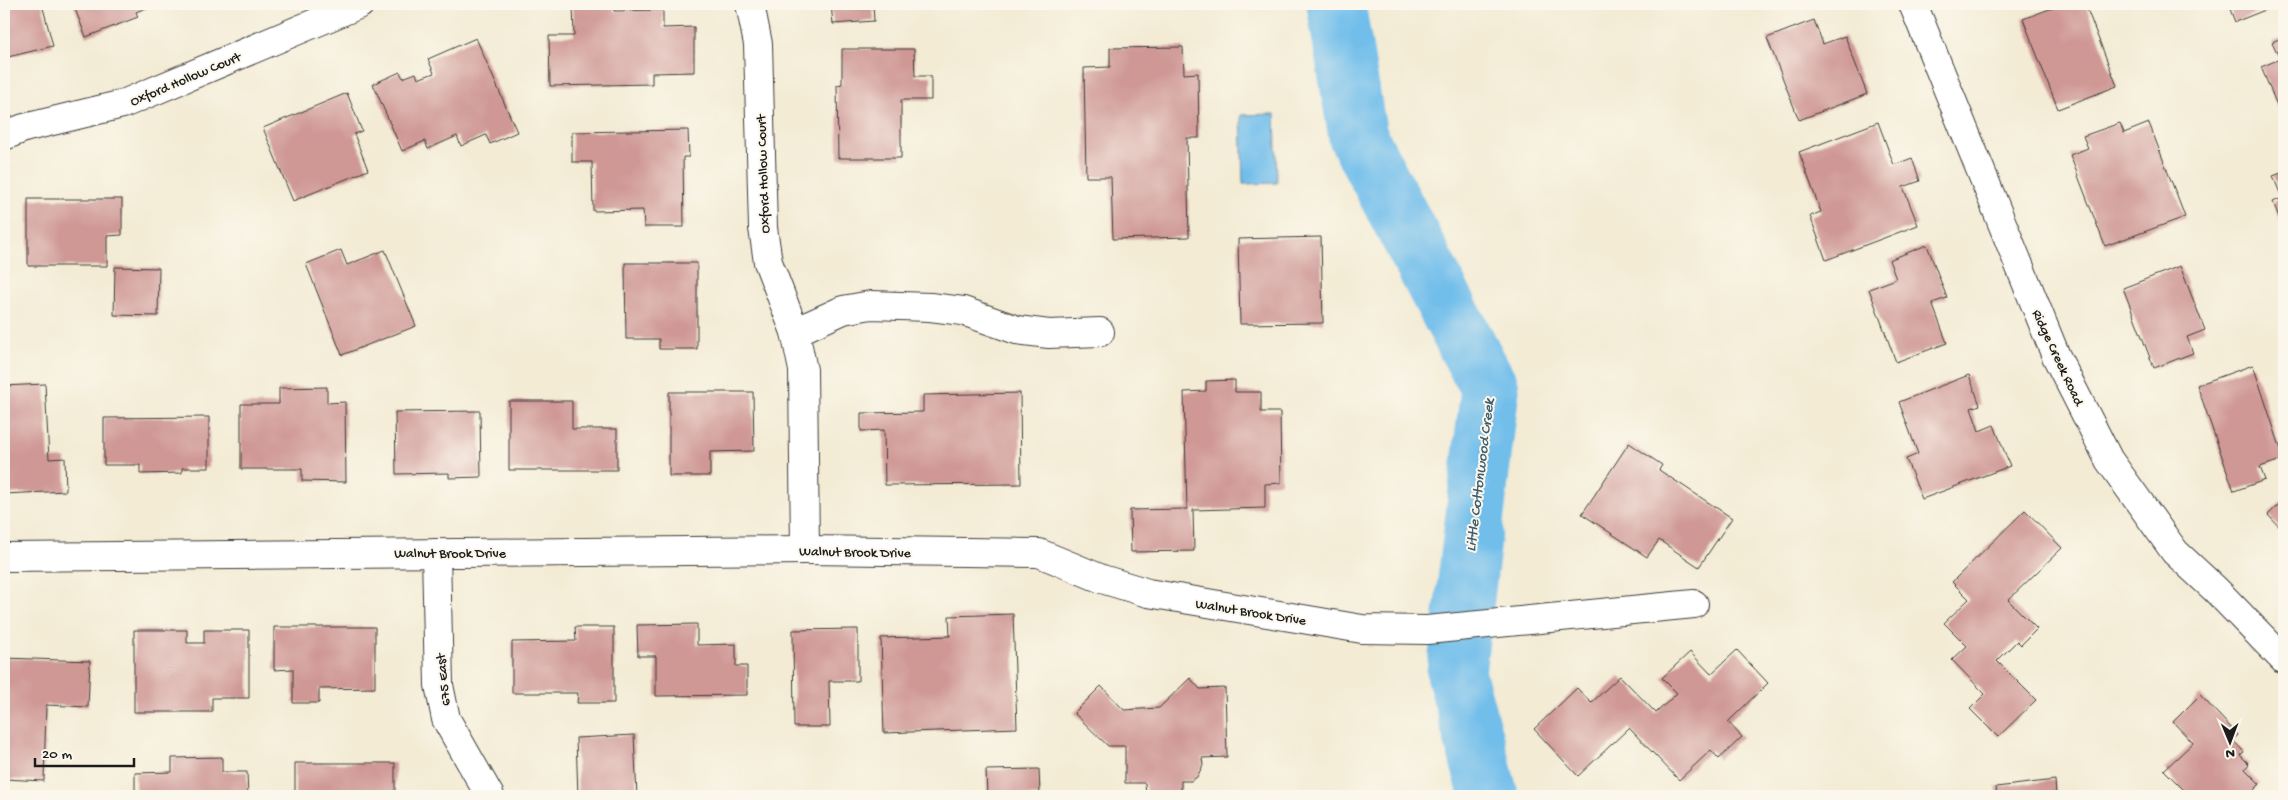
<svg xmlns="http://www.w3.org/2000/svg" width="2288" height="800" font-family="'Gochi Hand',sans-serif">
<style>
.water{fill:#71beeb;stroke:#466d84}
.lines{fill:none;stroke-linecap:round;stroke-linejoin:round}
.river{stroke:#71beeb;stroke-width:59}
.building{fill:#cf9895}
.street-casing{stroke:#3c3b38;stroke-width:30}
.street{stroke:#fff;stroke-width:28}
.labels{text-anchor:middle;stroke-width:4;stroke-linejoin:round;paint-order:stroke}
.street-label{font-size:14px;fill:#1c1c1c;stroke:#fbf7ec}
.water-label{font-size:15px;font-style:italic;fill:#3e5d6f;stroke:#fbf7ec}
</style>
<rect width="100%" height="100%" fill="#fbf7ec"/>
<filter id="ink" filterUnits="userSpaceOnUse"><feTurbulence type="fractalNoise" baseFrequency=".02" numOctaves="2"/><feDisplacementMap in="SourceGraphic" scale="10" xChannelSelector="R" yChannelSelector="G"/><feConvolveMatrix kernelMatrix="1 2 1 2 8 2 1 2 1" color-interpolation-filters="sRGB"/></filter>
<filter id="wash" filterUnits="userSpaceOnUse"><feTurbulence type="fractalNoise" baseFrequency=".0096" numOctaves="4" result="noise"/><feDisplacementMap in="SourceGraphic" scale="20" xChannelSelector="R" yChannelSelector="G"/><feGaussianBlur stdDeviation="1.12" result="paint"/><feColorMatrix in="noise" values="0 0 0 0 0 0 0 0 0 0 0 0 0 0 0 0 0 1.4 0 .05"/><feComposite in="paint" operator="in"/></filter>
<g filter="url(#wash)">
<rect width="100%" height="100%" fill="#f3ebd4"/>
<g class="water">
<path d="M1275,114L1277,183L1243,184L1241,115Z"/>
<path d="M1318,792V796H1256V793Z"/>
</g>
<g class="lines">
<path class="river" d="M1336,4L1358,137L1490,389L1456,673L1489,796"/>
</g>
<g id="blocks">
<g class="building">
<path d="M4,4H42L53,46L4,58Z"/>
<path d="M73,4H156L136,12L138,17L86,37Z"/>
<path d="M573,4H613L614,11L663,10V28L694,27V72L652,73V84L550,86L549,36H574Z"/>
<path d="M831,4H873L874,21L833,24Z"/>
<path d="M2063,4H2085L2117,86L2058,109L2023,19Z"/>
<path d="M2228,4H2280L2235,22Z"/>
<path d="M1814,20L1823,44L1845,36L1867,94L1799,120L1767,38Z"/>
<path d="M2284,37V122L2261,67L2280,59L2272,42Z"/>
<path d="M476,38L517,132L490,144L486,135L461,146L457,136L428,149L425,141L402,151L373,84L400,72L403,78L416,73L418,79L434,73L428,59Z"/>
<path d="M1183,47L1184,74L1198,73L1199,138H1187L1189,237L1113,239L1111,177H1086L1084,68L1110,67V48Z"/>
<path d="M842,49H914L915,76H931V100H901V158H838L837,85L842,84Z"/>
<path d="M347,93L362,131L354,134L368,170L293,201L263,128Z"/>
<path d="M1878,122L1894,165L1912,158L1920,181L1903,187L1918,225L1826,260L1810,216L1821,212L1799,152Z"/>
<path d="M2120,123L2124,133L2149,123L2185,217L2105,246L2070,155L2088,148L2083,136Z"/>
<path d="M688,130L689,157H683L684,227H644L643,210L593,211L592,162H572V132Z"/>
<path d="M2284,172V230L2273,202L2282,198L2273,176Z"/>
<path d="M28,199H122V235L107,236V266H28Z"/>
<path d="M1321,237L1323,323L1240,324L1238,239Z"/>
<path d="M1927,245L1947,298L1932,303L1947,343L1896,362L1869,289L1896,279L1889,260Z"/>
<path d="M341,250L347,265L385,250L416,326L342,355L306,264Z"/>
<path d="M625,263H697V349H659V339H626Z"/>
<path d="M2180,266L2205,330L2187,337L2193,353L2154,368L2123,288Z"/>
<path d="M115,267L159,268L158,316L114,315Z"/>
<path d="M2253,365L2284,459L2260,467L2265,480L2234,491L2197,385Z"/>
<path d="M1969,375L1980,405L1971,408L1979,431L1994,425L2010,466L1922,499L1906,459L1918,454L1899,402Z"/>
<path d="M1235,380V392H1261V412H1280L1281,483L1265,484V508L1193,510L1194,551L1131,552L1130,510L1187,509L1184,392L1206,391V381Z"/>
<path d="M45,384L49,459L65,458L66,491L4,494V386Z"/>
<path d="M327,387V403L345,402L346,482L302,481V469H241V404H279V388Z"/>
<path d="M669,392H753L754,451L710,452V476H669Z"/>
<path d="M1020,393L1021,484L885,485L884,430L861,431V413L923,412V395Z"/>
<path d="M509,401H572V429H617V470H509Z"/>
<path d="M480,411L481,477L449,478V473L396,474L395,412Z"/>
<path d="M209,417V468H182V473L140,474V465H104V418Z"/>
<path d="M1629,443L1662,465L1659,470L1732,518L1699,567L1659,540L1647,557L1582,514Z"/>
<path d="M2284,499V532L2268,515Z"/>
<path d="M2025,510L2062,548L2008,600L2037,629L2021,645L2017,641L1997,661L2036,700L1998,737L1970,709L1985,694L1952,660L1967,646L1944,623L1969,599L1952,582Z"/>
<path d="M1013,614L1017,728L884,733L881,638L950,636L949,616Z"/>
<path d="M697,624V645L736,644V666H747V695L656,696V656H638L637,625Z"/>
<path d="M274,627H375V688L319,689V703H293V669L274,670Z"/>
<path d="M575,627H614V703H577L578,693H512V642L576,641Z"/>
<path d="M858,629V681H829L830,727H794L793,630Z"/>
<path d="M134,630H187V643H204V630H249V698H212V712H134Z"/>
<path d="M1737,650L1768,683L1728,722L1742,737L1719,759L1711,750L1679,780L1629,728L1578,776L1534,729L1577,688L1591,703L1620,676L1656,713L1677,693L1662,678L1690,652L1711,674Z"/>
<path d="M4,658L90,661L88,707L46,705L44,781L4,779Z"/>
<path d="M1190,678L1200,689L1225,688L1227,757L1202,758L1203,765L1197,777L1191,781H1181V796H1146L1145,783H1125V746H1108L1074,713L1101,686L1124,710L1159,708Z"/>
<path d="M2200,695L2238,735L2233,740L2244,752L2240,755L2249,764L2245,769L2260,784L2248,796H2190L2164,770L2193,743L2173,722Z"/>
<path d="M634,735L637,796H578L576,738Z"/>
<path d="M222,757V772H247L248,796H135V773L172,772V758Z"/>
<rect x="295" y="763" width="100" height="33"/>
<path d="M1039,769L1040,796H987L986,770Z"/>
<path d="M2055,780L2056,796H1997L1996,787Z"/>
</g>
</g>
</g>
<g filter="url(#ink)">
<use href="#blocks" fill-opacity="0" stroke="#3c3b38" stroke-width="1"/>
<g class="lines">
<g class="street-casing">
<g id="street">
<path d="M750,4L758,44L763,228L768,262L795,332L803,370L805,550"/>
<path d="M1913,4L2056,356L2109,460L2175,552L2216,590L2284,660"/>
<path d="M4,136L24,128L123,104L360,4"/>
<path d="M795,332L843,310L871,305L930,307L963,311L1017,330L1049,334L1100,332"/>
<path d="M436,553L439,685L446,719L490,796"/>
<path d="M4,557L805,550L1039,553L1102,579L1148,593L1362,629L1427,630L1694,604"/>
</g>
</g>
<use href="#street" class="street"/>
</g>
</g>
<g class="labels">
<g class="street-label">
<text transform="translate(185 78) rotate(-23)" y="5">Oxford Hollow Court</text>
<text transform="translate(762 174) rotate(-92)" y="5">Oxford Hollow Court</text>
<text transform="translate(2059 357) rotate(65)" y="5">Ridge Creek Road</text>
<text transform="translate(855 551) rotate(1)" y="5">Walnut Brook Drive</text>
<text x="450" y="557">Walnut Brook Drive</text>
<text transform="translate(1251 611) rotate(9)" y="5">Walnut Brook Drive</text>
<text transform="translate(442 680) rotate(-96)" y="5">675 East</text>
</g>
<g class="water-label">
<text transform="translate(1479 475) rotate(-83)" y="5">Little Cottonwood Creek</text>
</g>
</g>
<rect width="2288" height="800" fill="none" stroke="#fbf7ec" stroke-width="20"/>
<g transform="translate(2230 742) rotate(179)" stroke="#fbf7ec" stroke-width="4" paint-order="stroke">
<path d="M0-4L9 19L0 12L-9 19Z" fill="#1c1c1c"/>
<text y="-8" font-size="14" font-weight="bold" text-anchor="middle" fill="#1c1c1c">N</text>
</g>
<path d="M35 758v8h99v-8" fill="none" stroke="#1c1c1c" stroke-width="2.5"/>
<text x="42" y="758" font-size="15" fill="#1c1c1c" stroke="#fbf7ec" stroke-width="4" paint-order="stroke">20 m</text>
</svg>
